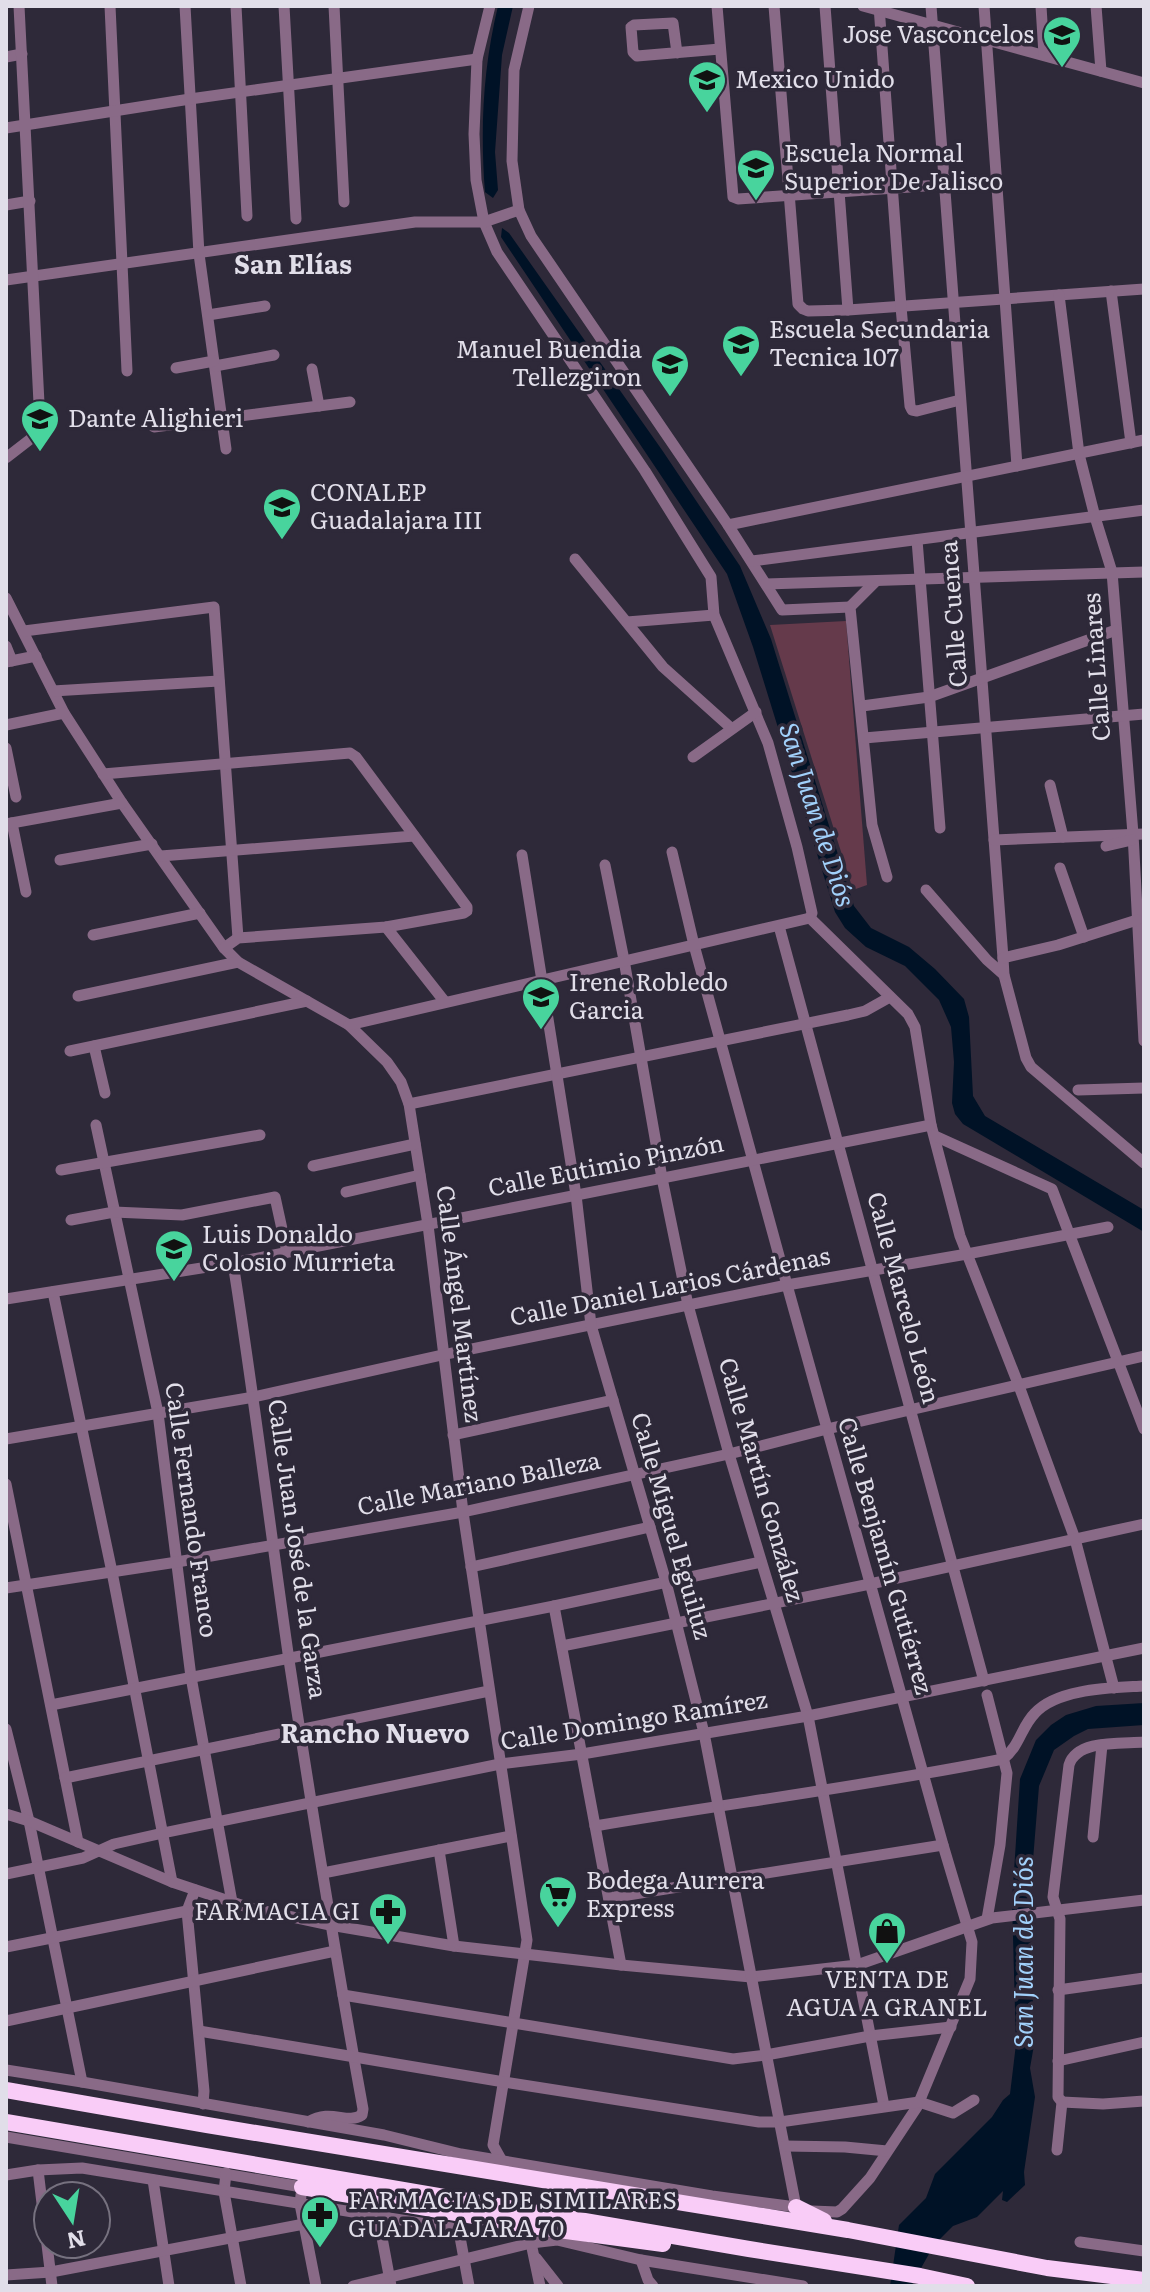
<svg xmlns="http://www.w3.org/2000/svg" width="1150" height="2292" font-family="Literata,serif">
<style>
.green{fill:#653a4b}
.water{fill:#001226}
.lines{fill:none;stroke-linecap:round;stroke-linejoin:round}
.minor{stroke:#896a87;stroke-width:11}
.highway{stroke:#f9ccf7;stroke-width:16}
.labels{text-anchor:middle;stroke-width:7;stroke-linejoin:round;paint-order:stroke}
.poi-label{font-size:24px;fill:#e1dee9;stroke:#2e2939;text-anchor:start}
.street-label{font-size:24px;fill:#e1dee9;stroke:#2e2939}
.neighbourhood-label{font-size:26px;font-weight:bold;fill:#e1dee9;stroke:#2e2939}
.water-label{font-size:26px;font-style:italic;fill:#a1d0fa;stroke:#2e2939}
</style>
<rect width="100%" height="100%" fill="#2e2939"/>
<path class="green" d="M846,621L867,885L853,890L770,625Z"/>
<g class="water">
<path d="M498,6H513L502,55L495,152L498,190L493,198L485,192C480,129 483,68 498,6Z"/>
<path d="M502,228L509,233L662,450L740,566L771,639L854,906L871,928L909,947L935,969L964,999L969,1017L973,1096L985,1116L1144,1210V1232L963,1124L955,1114L952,1103L954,1062L951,1027L939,1000L905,966L866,947L845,928L835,912L753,647L727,574L501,237Z"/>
<path d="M1144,1703V1725L1088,1729L1074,1736L1054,1750L1039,1786L1030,1897L1034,2045L1030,2068L1035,2097L1024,2172L1025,2185L1007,2202L1002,2200L1003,2191L977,2217L953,2226L934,2245L911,2286H890L899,2225L926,2198L935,2174L992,2117L1003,2100L1010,2094L1016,2044L1012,1902L1020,1779L1036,1740L1051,1725L1066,1715L1096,1706Z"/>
</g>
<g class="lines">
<g class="minor">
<path d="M110,6L127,371"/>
<path d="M185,6L199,254L226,449"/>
<path d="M236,6L247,216"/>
<path d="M284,6L296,219"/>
<path d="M334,6L344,202"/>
<path d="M490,6L477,59L474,134L476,180L484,222L497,252L645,471L711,577L714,615L768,743L797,847L812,913L810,918"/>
<path d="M529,6L514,70L512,161L519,210L531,236L728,525L782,610L850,607"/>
<path d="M717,6L733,197L738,199L997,181"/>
<path d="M774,6L798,304L803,309L808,311L848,310L1144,289"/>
<path d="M825,6L848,310"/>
<path d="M863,6L1144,83"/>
<path d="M879,6L901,307L910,406L912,410L917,411L960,400"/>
<path d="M931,6L1003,958L1004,975L1026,1058L1031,1067L1144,1163"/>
<path d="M984,6L1017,466"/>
<path d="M1041,6L1044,55"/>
<path d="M1096,6L1101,71"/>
<path d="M677,53L673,23L634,25L631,27L633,52L637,56L720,49"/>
<path d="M6,57L22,54"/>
<path d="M6,128L190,99L477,59"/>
<path d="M6,205L30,201"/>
<path d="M6,280L415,222H484L519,210"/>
<path d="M1111,291L1131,443"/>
<path d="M1059,295L1079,454L1095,517L1112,572L1133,834L1144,1041"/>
<path d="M208,315L265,306"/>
<path d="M215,366L274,355"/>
<path d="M176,368L214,361"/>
<path d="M312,369L319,406"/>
<path d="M154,427L350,402"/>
<path d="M6,458L37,434L40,423L19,6"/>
<path d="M728,525L1144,440"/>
<path d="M917,540L940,828"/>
<path d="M575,559L663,667L731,728"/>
<path d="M752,561L1144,510"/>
<path d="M876,581L850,607L872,825L887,877"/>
<path d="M766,584L1144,572"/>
<path d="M6,598L64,713L122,803L224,948L238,962L349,1025L387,1062L401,1082L409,1104L428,1225L463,1512L527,1940L493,2145L502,2161"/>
<path d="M627,622L714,615"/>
<path d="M24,631L214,607L238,938"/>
<path d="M6,646L12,661"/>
<path d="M6,662L36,656"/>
<path d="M53,691L219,681"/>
<path d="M862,706L929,697L1116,630"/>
<path d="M6,725L64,713"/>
<path d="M864,738L1144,714"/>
<path d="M6,748L16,797"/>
<path d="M693,757L756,712"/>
<path d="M103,774L350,753L356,757L467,907V911L464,913L386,927L238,938L224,948"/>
<path d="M1050,785L1063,837"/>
<path d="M12,823L26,892"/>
<path d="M6,824L122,803"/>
<path d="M994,840L1144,834"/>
<path d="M1106,846L1132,840"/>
<path d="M672,852L694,945L787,1285L943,1845L972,1942L970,1979L917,2107L870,2178L842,2209L837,2212L812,2211"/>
<path d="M161,856L414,836"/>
<path d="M60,860L152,844"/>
<path d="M605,865L624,960L662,1178L688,1305L729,1454L808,1716L884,2106"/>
<path d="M1060,868L1084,937"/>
<path d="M926,890L987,960L1004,975"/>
<path d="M810,918L908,1014L915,1027L931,1125L960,1236L1019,1386L1075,1539L1114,1688"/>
<path d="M779,926L984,1681"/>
<path d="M386,927L445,1002"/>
<path d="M93,935L200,913"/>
<path d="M1003,958L1058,945L1137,920"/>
<path d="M78,996L238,962"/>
<path d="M349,1025L810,918"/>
<path d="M94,1046L105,1093"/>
<path d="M70,1051L307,1001"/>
<path d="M1078,1090L1144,1088"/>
<path d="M409,1104L848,1015L865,1011L890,997"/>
<path d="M96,1125L158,1413L191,1677L232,1902"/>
<path d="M935,1136L1052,1189L1144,1429"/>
<path d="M313,1166L415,1144"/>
<path d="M61,1170L260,1135"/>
<path d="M346,1192L420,1175"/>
<path d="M71,1220L114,1212L182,1215L275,1197L287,1252"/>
<path d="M233,1263C254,1395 270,1528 289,1660C312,1810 336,1960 363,2109L362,2115C346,2125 332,2108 308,2122"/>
<path d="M53,1292L112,1572L172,1882"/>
<path d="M6,1299L233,1263L931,1125"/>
<path d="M453,1435L613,1400"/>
<path d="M6,1439L254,1397L442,1355L787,1285L967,1254L1108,1227"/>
<path d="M6,1484L78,1842"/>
<path d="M471,1567L650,1527"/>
<path d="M6,1588L177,1562L463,1512L729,1454L827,1429L1144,1356"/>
<path d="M554,1606L621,1965"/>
<path d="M562,1646L870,1584L1144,1524"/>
<path d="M987,1695L1007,1773L1000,1845L987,1919"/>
<path d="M51,1705L554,1606L761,1562"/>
<path d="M6,1729L29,1821L82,2082"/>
<path d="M65,1778L489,1691"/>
<path d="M6,1814L29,1821L172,1882L250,1908L330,1925L454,1946L621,1965L751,1977L857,1965L992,1918L1144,1900"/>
<path d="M595,1826C731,1803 868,1786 1003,1759C1020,1746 1021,1727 1035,1713C1058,1688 1112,1688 1144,1686"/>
<path d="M1093,1837L1102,1745"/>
<path d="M439,1850L454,1946"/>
<path d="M323,1873L511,1836"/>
<path d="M6,1874L83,1858L114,1844L163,1833L500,1764L582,1754L808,1716L1144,1648"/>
<path d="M195,1890L187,1911L204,2091L203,2104"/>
<path d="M609,1898L943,1845"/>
<path d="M6,1947L187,1911"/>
<path d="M1058,1990L1144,1978"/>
<path d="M343,1995L733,2059L766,2055L870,2036L951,2027"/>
<path d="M6,2021L335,1951"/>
<path d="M199,2031L504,2082L759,2122H780L919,2102L953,2113L974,2100"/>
<path d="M1058,2061L1144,2042"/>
<path d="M6,2070L82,2082L384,2135L461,2154L712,2196L796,2207L704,1733L666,1582L591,1325L576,1195L522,855"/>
<path d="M1062,2102L1103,2104L1144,2101"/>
<path d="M6,2137L302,2187L300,2204L316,2286"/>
<path d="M785,2146L845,2147L887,2151"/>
<path d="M1057,2150L1062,2102L1058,2097L1060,1919L1053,1897L1069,1765C1077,1739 1122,1744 1144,1742"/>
<path d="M38,2170L52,2286"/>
<path d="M226,2173L224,2192L241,2286"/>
<path d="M6,2175L38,2170L82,2168L451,2228L457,2231L460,2237L469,2286"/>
<path d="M153,2180L169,2286"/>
<path d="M378,2216L391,2286"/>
<path d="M1080,2242L1144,2251"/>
<path d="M531,2243L540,2286"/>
<path d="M536,2258L558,2286"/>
<path d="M641,2260L648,2280L653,2286"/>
<path d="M6,2275L51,2272L304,2224"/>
<path d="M353,2286L531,2243L557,2240L641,2260L803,2286"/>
</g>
<g class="highway">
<path d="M6,2090L207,2125L848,2230L1047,2268L1144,2280"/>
<path d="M6,2122L749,2249L920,2276L967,2286"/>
<path d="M302,2187L544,2228L663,2244"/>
<path d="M796,2207L824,2221"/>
</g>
</g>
<defs>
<g id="school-pin" transform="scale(2)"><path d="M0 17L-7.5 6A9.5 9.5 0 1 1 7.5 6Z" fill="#48d49d" stroke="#2e2939"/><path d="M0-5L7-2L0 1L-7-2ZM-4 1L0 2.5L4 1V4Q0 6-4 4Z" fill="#111"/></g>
<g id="university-pin" transform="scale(2)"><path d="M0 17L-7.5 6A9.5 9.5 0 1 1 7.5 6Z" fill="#48d49d" stroke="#2e2939"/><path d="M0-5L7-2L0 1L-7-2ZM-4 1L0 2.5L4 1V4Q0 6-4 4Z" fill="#111"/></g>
<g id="supermarket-pin" transform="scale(2)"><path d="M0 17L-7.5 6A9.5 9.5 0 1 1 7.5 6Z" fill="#48d49d" stroke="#2e2939"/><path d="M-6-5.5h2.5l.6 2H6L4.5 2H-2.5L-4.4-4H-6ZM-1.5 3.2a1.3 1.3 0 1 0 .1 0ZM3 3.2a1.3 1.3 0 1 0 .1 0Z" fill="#111"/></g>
<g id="pharmacy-pin" transform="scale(2)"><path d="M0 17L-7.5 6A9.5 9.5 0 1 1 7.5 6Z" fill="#48d49d" stroke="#2e2939"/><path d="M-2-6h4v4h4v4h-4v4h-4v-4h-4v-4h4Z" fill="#111"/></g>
<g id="shop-pin" transform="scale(2)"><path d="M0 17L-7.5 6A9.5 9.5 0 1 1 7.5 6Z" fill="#48d49d" stroke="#2e2939"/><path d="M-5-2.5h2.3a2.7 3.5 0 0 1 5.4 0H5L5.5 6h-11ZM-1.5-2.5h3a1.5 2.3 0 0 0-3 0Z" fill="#111"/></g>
</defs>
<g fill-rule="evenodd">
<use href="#school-pin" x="1062" y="35"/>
<use href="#school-pin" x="707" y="80"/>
<use href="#university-pin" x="756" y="168"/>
<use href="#school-pin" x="741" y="344"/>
<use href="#school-pin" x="670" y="364"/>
<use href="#school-pin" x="40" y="419"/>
<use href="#university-pin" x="282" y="507"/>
<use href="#school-pin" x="541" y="997"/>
<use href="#school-pin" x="174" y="1249"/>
<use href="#supermarket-pin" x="558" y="1895"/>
<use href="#pharmacy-pin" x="388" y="1912"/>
<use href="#shop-pin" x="887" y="1931"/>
<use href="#pharmacy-pin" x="320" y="2215"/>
</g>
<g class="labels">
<g class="poi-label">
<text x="1034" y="43" text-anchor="end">Jose Vasconcelos</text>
<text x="735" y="88">Mexico Unido</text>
<text x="784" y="162">Escuela Normal<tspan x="784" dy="28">Superior De Jalisco</tspan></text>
<text x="769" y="338">Escuela Secundaria<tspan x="769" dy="28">Tecnica 107</tspan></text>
<text x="642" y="358" text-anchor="end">Manuel Buendia<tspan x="642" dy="28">Tellezgiron</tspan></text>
<text x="68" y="427">Dante Alighieri</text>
<text x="310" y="501">CONALEP<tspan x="310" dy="28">Guadalajara III</tspan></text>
<text x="569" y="991">Irene Robledo<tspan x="569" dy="28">Garcia</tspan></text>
<text x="202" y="1243">Luis Donaldo<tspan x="202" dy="28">Colosio Murrieta</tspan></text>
<text x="586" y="1889">Bodega Aurrera<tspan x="586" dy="28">Express</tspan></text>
<text x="360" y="1920" text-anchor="end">FARMACIA GI</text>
<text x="887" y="1988" text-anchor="middle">VENTA DE<tspan x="887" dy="28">AGUA A GRANEL</tspan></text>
<text x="348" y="2209">FARMACIAS DE SIMILARES<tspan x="348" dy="28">GUADALAJARA 70</tspan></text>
</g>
<g class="street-label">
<text transform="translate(954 614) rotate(-94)" y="8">Calle Cuenca</text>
<text transform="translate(1097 667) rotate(-94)" y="8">Calle Linares</text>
<text transform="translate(606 1166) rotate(-11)" y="8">Calle Eutimio Pinzón</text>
<text transform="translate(670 1287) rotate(-11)" y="8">Calle Daniel Larios Cárdenas</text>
<text transform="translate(903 1298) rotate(75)" y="8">Calle Marcelo León</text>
<text transform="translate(459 1304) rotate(83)" y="8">Calle Ángel Martínez</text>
<text transform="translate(761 1480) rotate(74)" y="8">Calle Martín González</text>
<text transform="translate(479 1484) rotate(-11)" y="8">Calle Mariano Balleza</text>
<text transform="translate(191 1510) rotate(82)" y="8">Calle Fernando Franco</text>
<text transform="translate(671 1526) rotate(74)" y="8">Calle Miguel Eguiluz</text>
<text transform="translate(297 1549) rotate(82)" y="8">Calle Juan José de la Garza</text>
<text transform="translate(885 1556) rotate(74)" y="8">Calle Benjamín Gutiérrez</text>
<text transform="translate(634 1721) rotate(-9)" y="8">Calle Domingo Ramírez</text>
</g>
<g class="neighbourhood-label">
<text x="293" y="274">San Elías</text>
<text x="375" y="1743">Rancho Nuevo</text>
</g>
<g class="water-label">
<text transform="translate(817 815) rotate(72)" y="9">San Juan de Diós</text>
<text transform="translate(1024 1952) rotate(-90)" y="9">San Juan de Diós</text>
</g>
</g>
<rect width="1150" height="2292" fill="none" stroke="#e1dee9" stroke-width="16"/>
<g transform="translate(72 2220) rotate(168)"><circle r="38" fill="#2e2939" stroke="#76717f" stroke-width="2"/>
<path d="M0-6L14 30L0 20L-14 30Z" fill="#48d49d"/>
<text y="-12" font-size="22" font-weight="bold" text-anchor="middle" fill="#e1dee9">N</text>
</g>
</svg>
